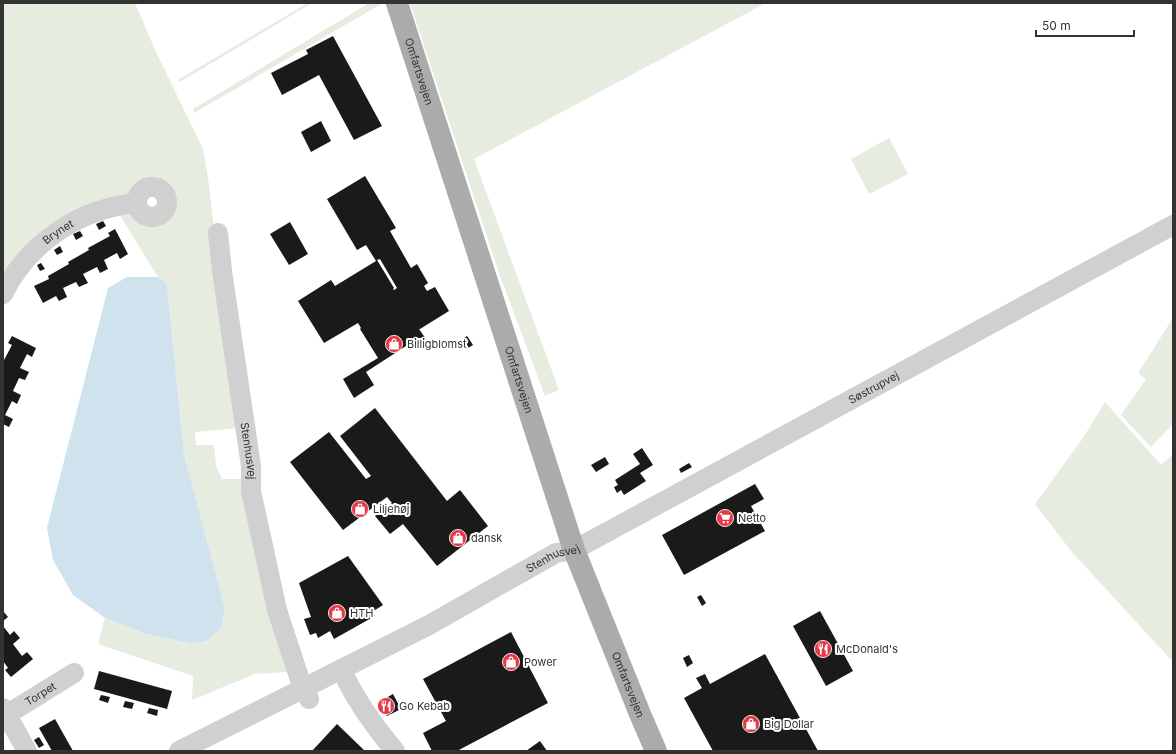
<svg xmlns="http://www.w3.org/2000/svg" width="1176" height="754" font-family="Inter,sans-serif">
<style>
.green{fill:#e6ecdf}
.water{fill:#cfe2ee}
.building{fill:#1a1a1a;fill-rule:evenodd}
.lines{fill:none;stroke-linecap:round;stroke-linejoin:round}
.minor{stroke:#d0d0d0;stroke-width:20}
.major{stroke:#ababab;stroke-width:22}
.labels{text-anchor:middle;stroke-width:4;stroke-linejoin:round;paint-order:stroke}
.street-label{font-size:11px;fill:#333;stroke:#fff}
.poi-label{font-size:11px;fill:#333;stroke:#fff;text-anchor:start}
</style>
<rect width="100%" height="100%" fill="#fff"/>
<g class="green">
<path d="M3,3H135L156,52L203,149L208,178L215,236L239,428L195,432L196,445H214L216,466L222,479H243L287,672L255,674L192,700L193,676L98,644L105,618L144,633L190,644L206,641L221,628L225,609L184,454L167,284L158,277L119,214L133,212L146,222L162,220L172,209L170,193L161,184L150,182L139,186L130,197L3,278Z"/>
<path d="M308,3H312L180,82L179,79Z"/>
<path d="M365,3H383L194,113L193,109L366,5Z"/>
<path d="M410,3H766L474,159L559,390L545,396L500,276Z"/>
<path d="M889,138L908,174L869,194L851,159Z"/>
<path d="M1173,318V424L1151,447L1121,415L1146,379L1138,373Z"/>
<path d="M1105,402L1161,465L1173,454V662L1071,551L1035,504L1083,438Z"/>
</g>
<path class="water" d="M127,277H158L167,284L184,454L225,609L221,628L206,641L191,644L144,633L105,618L73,595L53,560L47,528L108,288Z"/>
<g class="building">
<path d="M333,36L382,126L354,140L319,75L282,95L271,73L308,54L306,50Z"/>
<path d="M321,121L331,141L311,152L301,132Z"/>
<path d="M365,176L396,228L390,231L411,268L417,264L428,283L424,286L427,291L435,287L449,311L420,329H419L426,339L408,350L406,346L366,372L374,385L354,398L343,379L378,358L360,329L361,328L358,323L324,343L298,301L331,280L335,286L376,261L366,245L357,250L327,199ZM380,259L397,288L394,290L393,289L394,288L377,260Z"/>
<path d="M103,221L106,226L99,230L96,224Z"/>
<path d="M290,222L308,254L289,265L270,234Z"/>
<path d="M115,229L128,254L120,259L117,253L104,260L108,269L100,273L97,267L83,274L88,283L79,287L76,282L63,288L67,297L59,301L56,296L43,303L34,286L49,279L48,276L69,264L68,262L89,250L88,248L110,236L108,233Z"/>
<path d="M80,231L83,236L76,240L73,234Z"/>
<path d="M60,246L63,252L57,255L54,250Z"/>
<path d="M41,263L45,269L40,271L37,265Z"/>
<path d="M12,336L36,348L32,357L27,354L20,368L29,372L25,380L19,378L13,391L21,395L17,404L12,401L5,415L13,419L9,427L3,424V362L12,345L8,343Z"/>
<path d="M467,336L473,345L468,348L462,339Z"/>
<path d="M375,408L447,501L460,490L488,526L437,566L403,524L390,534L375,516L392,503L387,497L343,530L290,462L329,432L366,479L371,476L340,436Z"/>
<path d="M642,448L653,465L640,473L646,481L624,495L621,490L617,493L614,487L618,485L615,480L640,464L633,454Z"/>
<path d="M605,457L609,464L596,472L591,465Z"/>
<path d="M689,463L692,467L681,473L679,469Z"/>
<path d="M755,484L764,499L751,506L765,531L684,575L662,535Z"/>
<path d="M348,556L383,605L372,612L375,616L334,639L330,631L318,638L316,633L310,635L304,619L311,617L299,583Z"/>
<path d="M701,595L706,603L702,606L697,597Z"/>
<path d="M3,611L8,617L3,621Z"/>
<path d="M820,611L853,671L826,686L793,626Z"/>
<path d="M3,626L10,635L14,631L20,638L13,644L22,656L27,652L33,659L11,677L5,670L8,668L3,661Z"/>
<path d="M511,632L548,703L457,751H432L423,733L446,721L423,679Z"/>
<path d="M765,654L818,751H713L684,698L702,688L696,678L705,674L710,684Z"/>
<path d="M689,655L693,663L687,667L683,658Z"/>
<path d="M99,671L172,691L167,709L94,689Z"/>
<path d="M393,694L401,709L387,716L379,702Z"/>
<path d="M101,695L110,697L108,703L99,700Z"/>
<path d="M125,701L134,703L132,709L123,707Z"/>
<path d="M149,708L158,710L157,716L147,713Z"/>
<path d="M55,719L73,751H52L39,728Z"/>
<path d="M337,724L365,751H312Z"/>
<path d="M39,737L44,745L39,748L34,740Z"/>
<path d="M540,741L547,751H526Z"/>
</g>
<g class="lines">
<g class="minor">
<circle cx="152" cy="202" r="15"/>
<path id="s1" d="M218,233L222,271L251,466V491L277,610L301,683L309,699"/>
<path id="s2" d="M3,294C28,243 80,208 137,203"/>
<path d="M341,669C355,699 374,726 395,751"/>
<path d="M3,708L27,751"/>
<path id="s3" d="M3,717L74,673"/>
<path id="s4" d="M179,751L429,625L556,553L574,550L1173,225"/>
</g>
<path class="major" id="s5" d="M397,3L574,550L640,714L656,751"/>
</g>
<defs>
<g id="shop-disc" transform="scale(0.9)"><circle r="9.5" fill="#e63946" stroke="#fff"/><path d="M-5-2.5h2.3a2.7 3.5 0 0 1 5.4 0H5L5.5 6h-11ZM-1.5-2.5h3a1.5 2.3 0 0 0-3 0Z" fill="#fff"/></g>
<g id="supermarket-disc" transform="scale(0.9)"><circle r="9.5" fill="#e63946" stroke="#fff"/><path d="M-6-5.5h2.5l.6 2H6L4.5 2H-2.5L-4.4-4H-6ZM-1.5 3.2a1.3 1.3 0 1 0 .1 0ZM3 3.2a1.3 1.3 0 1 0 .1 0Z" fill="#fff"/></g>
<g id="restaurant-disc" transform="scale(0.9)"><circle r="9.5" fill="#e63946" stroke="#fff"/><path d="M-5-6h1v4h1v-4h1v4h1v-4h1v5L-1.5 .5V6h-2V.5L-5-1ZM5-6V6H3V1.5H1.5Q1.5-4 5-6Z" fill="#fff"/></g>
</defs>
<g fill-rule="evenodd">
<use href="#shop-disc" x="394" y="344"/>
<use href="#shop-disc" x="360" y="509"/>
<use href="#supermarket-disc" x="725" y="518"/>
<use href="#shop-disc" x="458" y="538"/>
<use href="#shop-disc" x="337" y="613"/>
<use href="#restaurant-disc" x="823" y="649"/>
<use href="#shop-disc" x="511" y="662"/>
<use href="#restaurant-disc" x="386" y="706"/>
<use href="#shop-disc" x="751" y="724"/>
</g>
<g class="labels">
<g class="street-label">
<text dy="4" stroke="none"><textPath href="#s5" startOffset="72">Omfartsvejen</textPath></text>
<text dy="4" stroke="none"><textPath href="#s2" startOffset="84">Brynet</textPath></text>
<text dy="4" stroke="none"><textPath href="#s5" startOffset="396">Omfartsvejen</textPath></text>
<text dy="4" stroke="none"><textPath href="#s4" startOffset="785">Søstrupvej</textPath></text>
<text dy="4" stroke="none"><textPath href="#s1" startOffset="220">Stenhusvej</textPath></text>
<text dy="4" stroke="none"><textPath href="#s4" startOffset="421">Stenhusvej</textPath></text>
<text dy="4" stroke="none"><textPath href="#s5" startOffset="720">Omfartsvejen</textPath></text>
<text dy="4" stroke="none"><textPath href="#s3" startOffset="44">Torpet</textPath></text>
</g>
<g class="poi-label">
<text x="407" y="348">Billigblomst</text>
<text x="373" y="513">Liljehøj</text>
<text x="738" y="522">Netto</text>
<text x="471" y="542">dansk</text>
<text x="350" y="617">HTH</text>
<text x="836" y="653">McDonald's</text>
<text x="524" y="666">Power</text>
<text x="399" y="710">Go Kebab</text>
<text x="764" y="728">Big Dollar</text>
</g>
</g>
<rect width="1176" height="754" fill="none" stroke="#333333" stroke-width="8"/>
<path d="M1036 30v6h98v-6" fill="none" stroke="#333333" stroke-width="2"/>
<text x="1042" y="30" font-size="12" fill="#333333" stroke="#ffffff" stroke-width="3" paint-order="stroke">50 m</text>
</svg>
